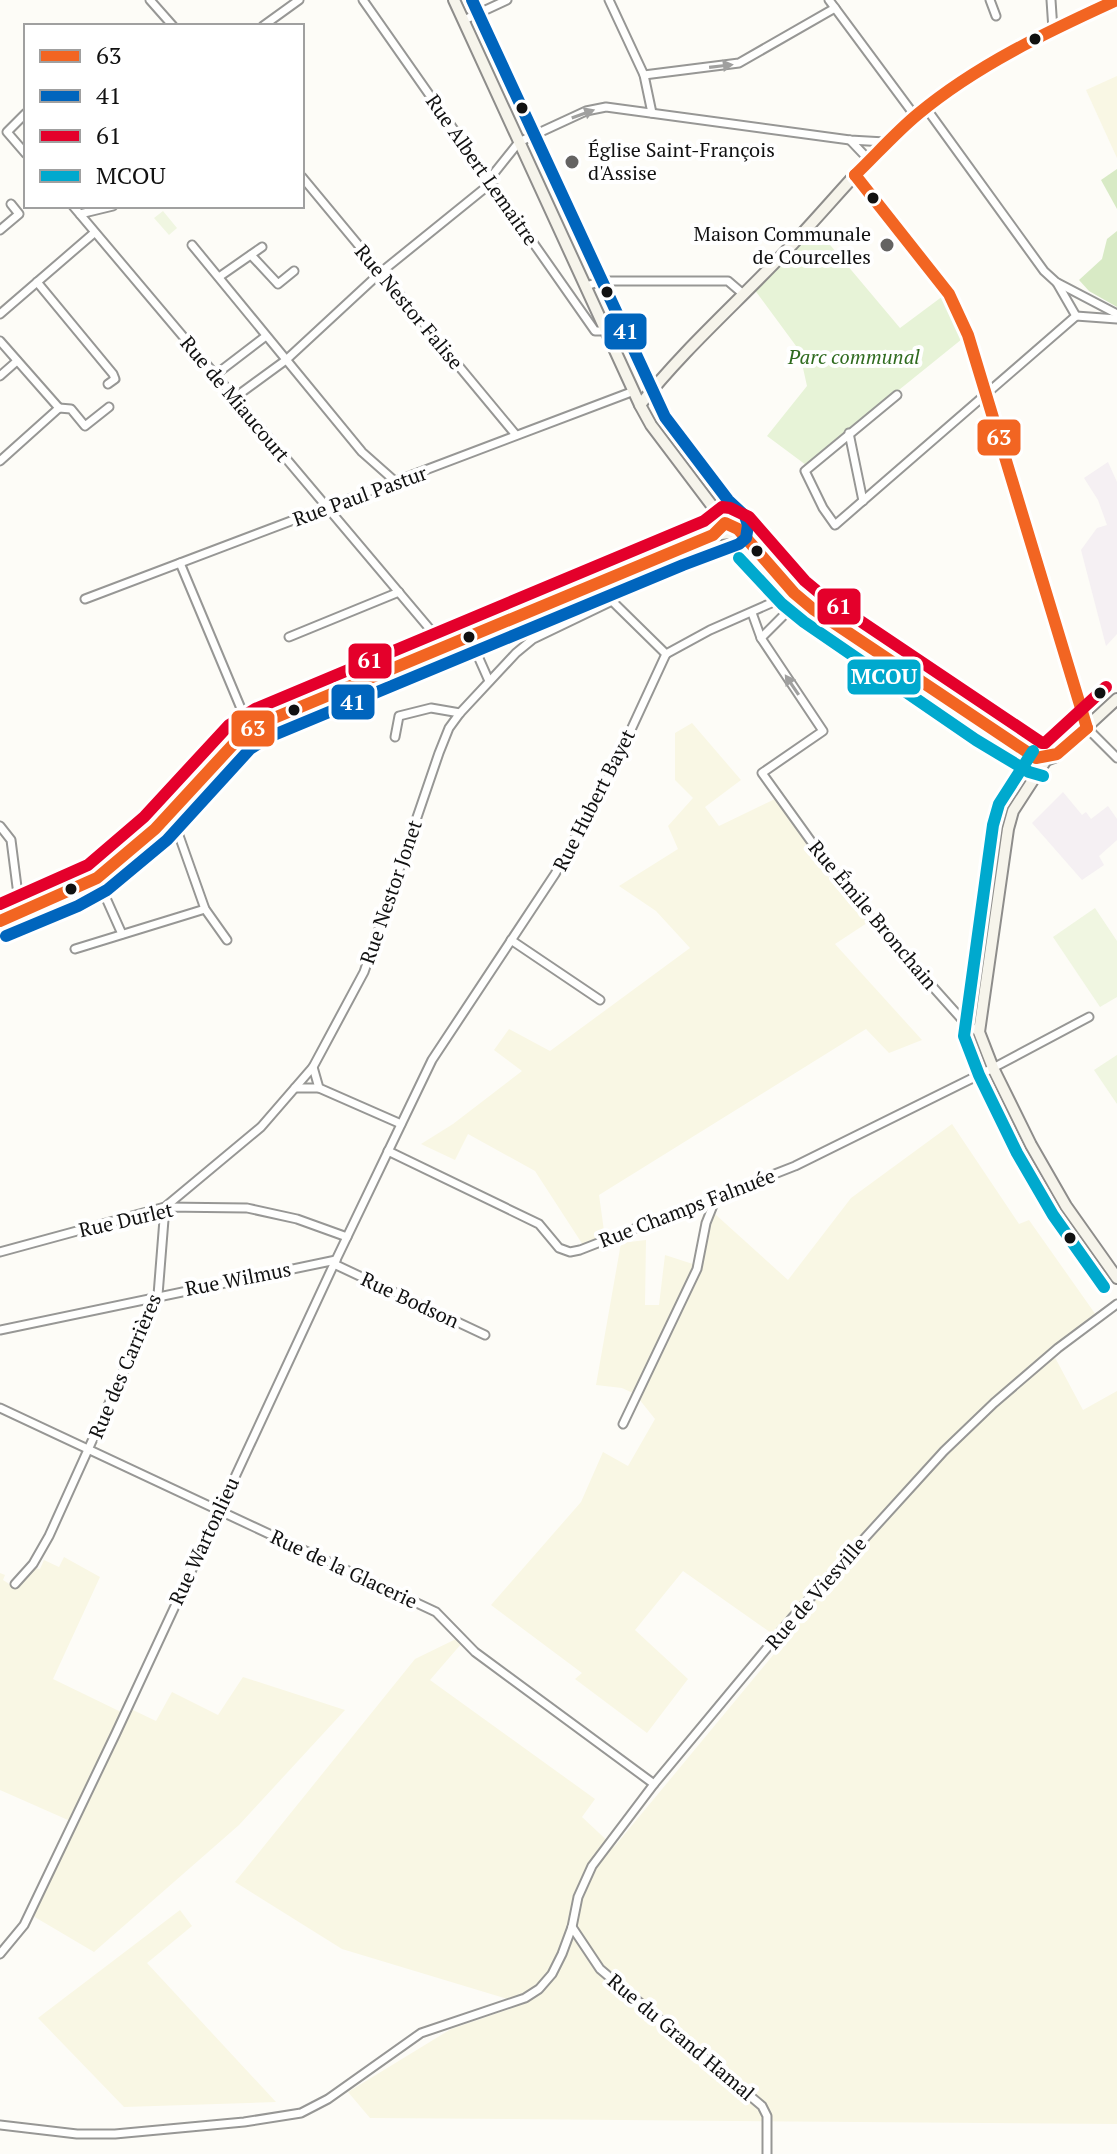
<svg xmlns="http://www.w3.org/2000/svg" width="1117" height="2154" font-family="'PT Serif',serif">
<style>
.industrial{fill:#f5f0f3}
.farmland{fill:#f9f7e4}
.green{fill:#e7f3d7}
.forest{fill:#d8eac5}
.pitch{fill:#f0f6e1}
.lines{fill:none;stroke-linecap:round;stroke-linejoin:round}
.street-casing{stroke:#979795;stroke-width:11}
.secondary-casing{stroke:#8e8d8b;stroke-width:14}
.street{stroke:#fffffe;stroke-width:7}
.secondary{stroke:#f6f4eb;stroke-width:10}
.bus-1-casing{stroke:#fff;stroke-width:18}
.bus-2-casing{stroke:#fff;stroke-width:18}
.bus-3-casing{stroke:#fff;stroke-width:18}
.bus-4-casing{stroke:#fff;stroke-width:18}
.bus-1{stroke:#f26522;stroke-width:12}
.bus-2{stroke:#0065bd;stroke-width:12}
.bus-3{stroke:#e4002b;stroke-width:12}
.bus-4{stroke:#00a9ce;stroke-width:12}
.oneway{fill:#a0a09f}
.bus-dot{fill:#111;stroke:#fff;stroke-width:3}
.poi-dot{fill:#646362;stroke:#fff;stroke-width:3}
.labels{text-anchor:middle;stroke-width:8;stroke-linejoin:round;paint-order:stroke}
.poi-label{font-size:20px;fill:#111;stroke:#fff;text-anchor:start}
.street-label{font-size:20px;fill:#111;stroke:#fff}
.park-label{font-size:20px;font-style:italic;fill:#2f6b1f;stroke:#fff}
.line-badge{stroke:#fff;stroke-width:3}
.badge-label{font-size:22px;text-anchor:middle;font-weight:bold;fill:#fff}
</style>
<rect width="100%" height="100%" fill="#fdfcf7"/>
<g class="industrial">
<path d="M1108,462L1117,482V634L1106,646L1081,550L1097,528L1107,525L1098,500L1084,478Z"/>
<path d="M1063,792L1082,815L1086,812L1091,819L1108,806L1117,819V840L1099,856L1104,865L1082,880L1032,823Z"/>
</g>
<g class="farmland">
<path d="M1117,76V158L1086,90Z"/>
<path d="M692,723L741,780L705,807L719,826L777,798L870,921L835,944L922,1040L889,1053L866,1029L599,1195L606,1245H583L535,1171L468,1134L455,1160L421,1144L453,1124L522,1071L494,1050L509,1029L550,1051L690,948L656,911L619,886L678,849L668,826L693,798L675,780V733Z"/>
<path d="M952,1124L1019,1224L1029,1220L1096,1315L1051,1350L1083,1410L1117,1391V2124L370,2118L348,2092L451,2029L524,2004L342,1949L235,1882L415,1659L458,1638L462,1643L430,1680L595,1799L582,1817L614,1847L784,1642L683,1571L635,1630L688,1679L647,1733L575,1679L582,1673L491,1605L581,1502L603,1452L628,1466L655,1419L635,1394L622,1388L596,1385L621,1243L646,1240L645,1305H659L665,1255L696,1265L705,1205L788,1280L851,1198Z"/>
<path d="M64,1557L100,1577L53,1679L121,1712L133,1710L156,1721L172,1692L218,1715L243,1677L345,1710L239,1825L94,1952L33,1916L77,1824L0,1790V1573L5,1575L3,1580L14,1587L33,1568L40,1569L44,1560L59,1567Z"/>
<path d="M180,1910L192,1926L147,1963L276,2102L124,2107L38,2018Z"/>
</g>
<path class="green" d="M815,227L900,328L943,296L962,339L806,465L767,436L807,386L799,350L754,289Z"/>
<g class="forest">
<path d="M1117,169V209L1101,180Z"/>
<path d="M1117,231V307L1089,291L1079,280L1102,259L1107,239Z"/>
</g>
<g class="pitch">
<path d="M163,211L177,228L169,235L154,218Z"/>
<path d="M1095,908L1117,941V997L1100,1007L1053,937Z"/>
<path d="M1117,1055V1104L1094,1070Z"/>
</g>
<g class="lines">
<g class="street-casing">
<g id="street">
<path d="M150,0L173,26"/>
<path d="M363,0L595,331H607"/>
<path d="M609,0L644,75L652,113"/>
<path d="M829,0L915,116"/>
<path d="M990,0L996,16"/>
<path d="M1051,0L1053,30"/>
<path d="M464,20L507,0"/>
<path d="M263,26L299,0"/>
<path d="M644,75L739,63L835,8"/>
<path d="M926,108L1044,271L1056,282L1117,314"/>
<path d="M26,113L7,132L26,154"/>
<path d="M850,140L870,161"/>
<path d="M855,175L949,294L968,335L1083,720L1087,728L1117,758"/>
<path d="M302,177L516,435"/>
<path d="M73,206L445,647"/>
<path d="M80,214L113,206"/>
<path d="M0,230L19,214L11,204"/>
<path d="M192,245L362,452L397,483"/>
<path d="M251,255L278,284L294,271"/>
<path d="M219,277L262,247"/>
<path d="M37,282L113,374L115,379L108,384"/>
<path d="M1057,283L1076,316"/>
<path d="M586,286L602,281H728L742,293"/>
<path d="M0,314L94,233"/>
<path d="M1076,316L1117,319"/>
<path d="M0,341L59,408"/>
<path d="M215,375L266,336"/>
<path d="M0,376L17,361"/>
<path d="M897,395L805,471L823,508L835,525L1076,316"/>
<path d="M234,398L286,360L380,273L490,184L491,177L519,142L586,111L606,107L850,140L885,142"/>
<path d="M59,408L71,409L85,426L109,407"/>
<path d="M849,433L863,501"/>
<path d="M0,461L59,408"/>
<path d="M180,563L250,730"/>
<path d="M604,580L612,601L666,654"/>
<path d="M85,599L634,391"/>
<path d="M752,613L761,638L823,731L762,773L846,890L966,1024L979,1032"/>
<path d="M469,636L489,681"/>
<path d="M289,637L399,592"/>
<path d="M761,638L800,599"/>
<path d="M666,654L710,630L794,593"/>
<path d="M395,737L399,716L431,708L460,713"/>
<path d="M171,813L205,909L227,940"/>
<path d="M0,826L11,840L17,887L29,910"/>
<path d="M97,878L122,934"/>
<path d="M511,940L600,1000"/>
<path d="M75,949L205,909"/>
<path d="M313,1067L319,1088L401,1124"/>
<path d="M295,1088H319"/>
<path d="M388,1151L539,1224L559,1248L570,1252L580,1250L795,1166L993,1068L1089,1017"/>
<path d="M0,1252L165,1207L247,1208L297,1219L347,1237"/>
<path d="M334,1264L485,1335"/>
<path d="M0,1330L336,1260"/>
<path d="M0,1408L436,1612L475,1652L654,1784"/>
<path d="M623,1424L697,1269L706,1223L716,1198"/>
<path d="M15,1584L33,1564L49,1536L158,1295L165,1207L261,1127L313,1067L364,972L439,753L449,728L460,713L516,653L533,639L612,601"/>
<path d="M572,1927L600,1969L762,2106L767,2116V2154"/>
<path d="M0,1954L24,1925L116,1733L334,1264L432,1060L555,874L611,773L666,654"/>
<path d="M0,2125L77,2134H115L244,2122L301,2113L328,2099L421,2033L525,1998L539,1989L552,1974L562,1954L572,1927L578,1897L592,1866L654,1784L792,1618L944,1451L994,1403L1058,1348L1117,1304"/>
</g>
</g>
<g class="secondary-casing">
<g id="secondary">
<path d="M454,0L640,405L651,425L716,511L723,525"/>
<path d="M640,405C684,349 738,302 787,250C820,215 851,178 885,143C941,83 1042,34 1117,0"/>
<path d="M723,514L728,522L738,529L745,540L794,593L813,609L1036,758L1046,760L1054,757L1117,699"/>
<path d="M1046,760L1013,811L1008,829L979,1032L993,1068L1031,1145L1066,1206L1117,1278"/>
<path d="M0,921L72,891L97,878L155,829L240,737L262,723L713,535L729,533L745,540"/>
</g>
</g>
<use href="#street" class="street"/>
<use href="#secondary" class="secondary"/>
<g class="bus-1-casing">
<g id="bus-1">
<path d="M855,175L949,294L968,335L1087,728"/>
<path d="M855,175C876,155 895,133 918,114C977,65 1047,32 1117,0"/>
<path d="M0,921L97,878L155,829L240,737L262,723L713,535L725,523L738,529L794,593L813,609L1036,758L1057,754L1087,728"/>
</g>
</g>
<g class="bus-2-casing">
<path id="bus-2" d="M6,936L78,906L107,890L167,840L250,749L269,737L683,565L739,544L746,538L748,525L745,516L728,500L665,417L472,0"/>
</g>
<g class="bus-3-casing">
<path id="bus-3" d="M0,904L88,865L144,817L229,725L255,709L704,521L722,507L730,508L749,517L805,581L823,596L1042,743H1045L1106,687"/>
</g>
<g class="bus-4-casing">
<g id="bus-4">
<path d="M739,558L782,604L804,622L976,740L1029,772L1043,776"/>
<path d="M1033,751L999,804L993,825L964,1036L979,1075L1017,1153L1053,1215L1104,1287"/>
</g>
</g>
<use href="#bus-1" class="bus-1"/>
<use href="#bus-2" class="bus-2"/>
<use href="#bus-3" class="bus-3"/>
<use href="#bus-4" class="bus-4"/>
</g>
<defs><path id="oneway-solid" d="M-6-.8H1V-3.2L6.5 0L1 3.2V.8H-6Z" transform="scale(2)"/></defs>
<g class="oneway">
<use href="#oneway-solid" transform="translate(721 66) rotate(-7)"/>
<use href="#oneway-solid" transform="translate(583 114) rotate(-20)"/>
<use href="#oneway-solid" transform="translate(792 685) rotate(-124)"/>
</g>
<g class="bus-dot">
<circle cx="1035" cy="39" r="7"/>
<circle cx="522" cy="108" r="7"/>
<circle cx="873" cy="198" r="7"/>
<circle cx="607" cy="292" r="7"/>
<circle cx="757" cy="551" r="7"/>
<circle cx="469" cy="637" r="7"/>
<circle cx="1100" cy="693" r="7"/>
<circle cx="294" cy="710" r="7"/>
<circle cx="71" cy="889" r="7"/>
<circle cx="1070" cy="1238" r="7"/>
</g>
<g class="poi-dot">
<circle cx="572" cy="162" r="8"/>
<circle cx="887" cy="245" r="8"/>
</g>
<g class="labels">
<g class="poi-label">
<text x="588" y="157">Église Saint-François<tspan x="588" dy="23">d'Assise</tspan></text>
<text x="871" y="241" text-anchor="end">Maison Communale<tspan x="871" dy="23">de Courcelles</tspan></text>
</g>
<g class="street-label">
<text transform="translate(482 170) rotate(55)" y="7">Rue Albert Lemaitre</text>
<text transform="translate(409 307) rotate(50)" y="7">Rue Nestor Falise</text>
<text transform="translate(235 399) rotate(50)" y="7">Rue de Miaucourt</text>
<text transform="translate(360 496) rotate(-20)" y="7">Rue Paul Pastur</text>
<text transform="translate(594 800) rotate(-63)" y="7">Rue Hubert Bayet</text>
<text transform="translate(391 892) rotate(-71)" y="7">Rue Nestor Jonet</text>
<text transform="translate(873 915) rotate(50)" y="7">Rue Émile Bronchain</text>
<text transform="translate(687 1208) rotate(-21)" y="7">Rue Champs Falnuée</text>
<text transform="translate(126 1220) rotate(-13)" y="7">Rue Durlet</text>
<text transform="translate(238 1279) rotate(-11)" y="7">Rue Wilmus</text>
<text transform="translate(410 1300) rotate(25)" y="7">Rue Bodson</text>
<text transform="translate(125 1366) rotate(-67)" y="7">Rue des Carrières</text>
<text transform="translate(204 1541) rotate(-65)" y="7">Rue Wartonlieu</text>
<text transform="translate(344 1569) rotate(25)" y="7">Rue de la Glacerie</text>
<text transform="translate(816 1593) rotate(-49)" y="7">Rue de Viesville</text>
<text transform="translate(681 2037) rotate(40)" y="7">Rue du Grand Hamal</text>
</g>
<g class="park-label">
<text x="854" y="364">Parc communal</text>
</g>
</g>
<g class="line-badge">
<rect x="603" y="312" width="45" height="39" rx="8" fill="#0065bd"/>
<rect x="976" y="418" width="46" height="39" rx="8" fill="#f26522"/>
<rect x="816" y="587" width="46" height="39" rx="8" fill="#e4002b"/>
<rect x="347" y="642" width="46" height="38" rx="8" fill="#e4002b"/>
<rect x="846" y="658" width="76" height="38" rx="8" fill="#00a9ce"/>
<rect x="330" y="683" width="46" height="38" rx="8" fill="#0065bd"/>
<rect x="230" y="709" width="46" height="39" rx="8" fill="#f26522"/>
</g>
<g class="badge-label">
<text x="626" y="339">41</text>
<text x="999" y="445">63</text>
<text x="839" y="614">61</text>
<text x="370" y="668">61</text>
<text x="884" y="684">MCOU</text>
<text x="353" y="710">41</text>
<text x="253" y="736">63</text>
</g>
<rect x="24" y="24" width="280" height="184" fill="#ffffff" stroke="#a0a0a0" stroke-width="2"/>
<rect x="40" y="50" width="40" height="12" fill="#f26522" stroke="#a0a0a0" stroke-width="2"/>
<text x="96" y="64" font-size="24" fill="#111111">63</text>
<rect x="40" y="90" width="40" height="12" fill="#0065bd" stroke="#a0a0a0" stroke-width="2"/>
<text x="96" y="104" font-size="24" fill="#111111">41</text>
<rect x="40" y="130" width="40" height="12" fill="#e4002b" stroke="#a0a0a0" stroke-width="2"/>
<text x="96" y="144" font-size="24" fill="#111111">61</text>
<rect x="40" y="170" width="40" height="12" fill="#00a9ce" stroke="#a0a0a0" stroke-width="2"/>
<text x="96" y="184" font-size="24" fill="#111111">MCOU</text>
</svg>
